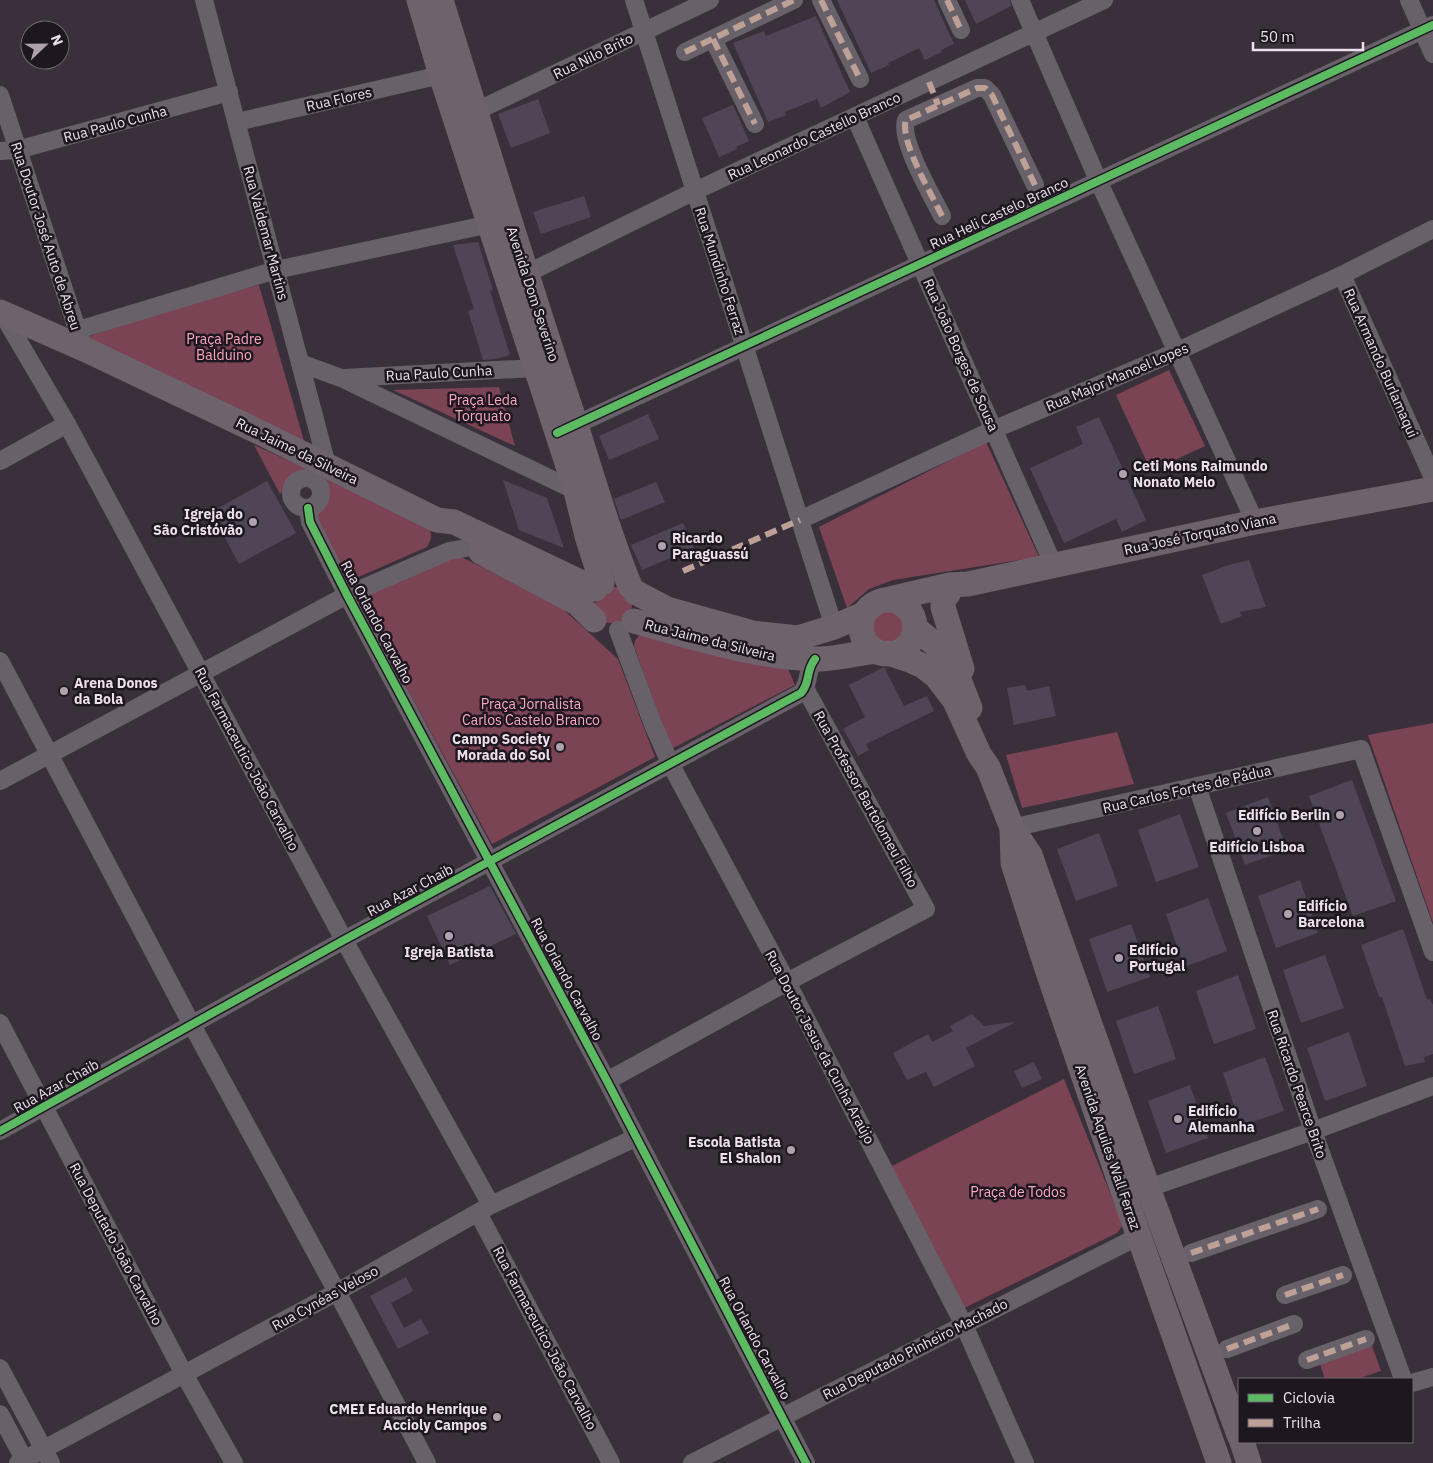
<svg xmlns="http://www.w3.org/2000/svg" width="1433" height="1463" font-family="'IBM Plex Sans',sans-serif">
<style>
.green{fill:#7b4454}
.building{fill:#4f4556}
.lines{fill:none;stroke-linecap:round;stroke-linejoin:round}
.street{stroke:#69616a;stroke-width:18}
.secondary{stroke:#6e636d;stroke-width:25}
.quiet{stroke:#bda197;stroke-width:6;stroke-dasharray:12 6;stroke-linecap:butt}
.cycleway-casing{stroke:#1f1720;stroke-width:11}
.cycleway{stroke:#5cba63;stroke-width:8}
.poi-dot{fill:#aea2af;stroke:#1f1720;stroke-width:2}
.labels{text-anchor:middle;stroke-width:5;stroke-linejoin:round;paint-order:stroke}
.street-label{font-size:14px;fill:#ece0ed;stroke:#1f1720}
.park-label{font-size:14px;fill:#fba8bd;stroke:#1f1720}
.poi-label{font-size:14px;font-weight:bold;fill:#ece0ed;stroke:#1f1720;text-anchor:start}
</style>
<rect width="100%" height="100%" fill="#3a303b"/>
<g class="green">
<path d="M259,285L304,441L84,338L189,303Z"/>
<path d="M1169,370L1205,446L1151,471L1116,395Z"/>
<path d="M499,387L515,446L393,390Z"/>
<path d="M986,442L1039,557L893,580L869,589L847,608L819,527Z"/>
<path d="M254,445L425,522C432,531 433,537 427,547L347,582L312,519C316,511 325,504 325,494C326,478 308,467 294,475C286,480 286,488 280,494Z"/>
<path d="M459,556L554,601L618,659L655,757L492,844L358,598Z"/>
<path d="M610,587H620L632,602C633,617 619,627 605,622L595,605L596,600Z"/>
<circle cx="888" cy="627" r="18"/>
<path d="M640,634L786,664L795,685L671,749L634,646L635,641Z"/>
<path d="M1433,723V923L1368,735Z"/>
<path d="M1117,732L1134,784L1022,808L1006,755Z"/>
<path d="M1064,1079L1123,1225L1117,1233L962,1309L888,1168Z"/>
<path d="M1371,1343L1381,1371L1357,1379H1325L1319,1361Z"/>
</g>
<g class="building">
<path d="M837,0H934L954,44L941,50L942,52L925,60L919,48L888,63L889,65L871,73Z"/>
<path d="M965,0H1010L1011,6L976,24Z"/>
<path d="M816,16L850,92L821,108L817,99L785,112L786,115L768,122L733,43L764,31L766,36Z"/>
<path d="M538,99L550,133L511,148L498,114Z"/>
<path d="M733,105L749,141L736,147L737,149L719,157L702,118Z"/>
<path d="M584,196L591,217L541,234L533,212Z"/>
<path d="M478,242L493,290L490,291L510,355L496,359L483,360L468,311L474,309L453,245Z"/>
<path d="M648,414L659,439L609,460L599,436Z"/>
<path d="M1099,417L1146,520L1122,532L1116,519L1064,543L1030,468L1083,444L1076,427Z"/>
<path d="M503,480L547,498L564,548L519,530Z"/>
<path d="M267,481L296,533L239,564L211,512Z"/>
<path d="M656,482L665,502L621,520L614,499Z"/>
<path d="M683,523L694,548L642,570L631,545Z"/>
<path d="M1249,560L1266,607L1240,612L1242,616L1221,624L1202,575L1229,565Z"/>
<path d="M884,667L904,706L927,696L934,711L866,744L869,750L858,756L843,729L865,717L849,685Z"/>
<path d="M1025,685L1027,691L1049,686L1056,716L1014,725L1007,688Z"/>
<path d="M1352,780L1396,901L1353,916L1309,796Z"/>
<path d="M1268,797L1287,850L1245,865L1226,813Z"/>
<path d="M1180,814L1199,867L1156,882L1138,830Z"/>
<path d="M1099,833L1118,886L1076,901L1057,849Z"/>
<path d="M1300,880L1318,933L1276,948L1258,896Z"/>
<path d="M490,886L516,934L450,965L427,916Z"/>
<path d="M1208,898L1227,951L1184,967L1166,914Z"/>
<path d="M1131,924L1150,977L1107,992L1089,939Z"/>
<path d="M1403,929L1427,1000L1430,999L1433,1005V1054L1424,1057L1425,1062L1405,1066L1382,997H1379L1361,945Z"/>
<path d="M1325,955L1344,1008L1301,1023L1283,970Z"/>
<path d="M1238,975L1256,1029L1214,1044L1196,991Z"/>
<path d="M1158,1006L1176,1059L1134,1074L1116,1021Z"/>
<path d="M972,1014L984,1026L1013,1022L1014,1023L966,1048L975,1066L934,1087L926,1072L907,1080L893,1053L928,1034L932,1042L953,1031L950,1026Z"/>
<path d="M1349,1032L1367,1086L1325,1101L1307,1048Z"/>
<path d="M1265,1057L1284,1111L1241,1126L1223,1073Z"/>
<path d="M1034,1062L1042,1079L1022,1088L1014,1071Z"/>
<path d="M1190,1085L1208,1138L1166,1153L1148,1101Z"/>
<path d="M406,1277L413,1291L391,1303L404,1328L421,1319L429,1333L398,1349L370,1296Z"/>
</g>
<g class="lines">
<g class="street">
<path d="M204,0L327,465"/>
<path d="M634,0L834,627"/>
<path d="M821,0L860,79"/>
<path d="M947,0L961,30"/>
<path d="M1020,0L1098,180L1255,522"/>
<path d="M1409,0L1433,54"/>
<path d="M713,39L755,124"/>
<path d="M685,52L794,0"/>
<path d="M0,95L81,341"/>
<path d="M466,116L710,0"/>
<path d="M855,117L1054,566"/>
<path d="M237,122L441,75"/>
<path d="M0,151L17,150L229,92"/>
<path d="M942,216C932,195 899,140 906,120L977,88H985L992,95L1035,185"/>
<path d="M526,274L695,191L1104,0"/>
<path d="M1342,275L1433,478"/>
<path d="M2,313L67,424L344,940L491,1205"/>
<path d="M78,330L276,270L490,224"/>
<path d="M300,363L341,378L576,491"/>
<path d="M344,378L536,368"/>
<path d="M567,429L1433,25"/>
<path d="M0,461L67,424"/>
<circle cx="306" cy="493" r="15"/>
<path d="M308,508L310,522L347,595L607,1081L806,1463"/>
<path d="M800,520L993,430L1178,351L1342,275L1433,229"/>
<path d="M618,630L654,727L671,765L787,982L964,1325L1025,1463"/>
<path d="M0,661L192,1025L337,1292L427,1463"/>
<path d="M0,781L347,595L449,551L472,547"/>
<path d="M1197,786L1313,1131L1403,1379"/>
<path d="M1012,828L1361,749L1433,952"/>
<path d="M0,1023L184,1374L234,1463"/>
<path d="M607,1081L787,982L926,909L805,688"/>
<path d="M0,1131L344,940L801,693C811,682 805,672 815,659"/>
<path d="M1137,1192L1313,1131L1433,1086"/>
<path d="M478,1213L611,1463"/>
<path d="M1191,1253L1318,1209"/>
<path d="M1285,1295L1343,1275"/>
<path d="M1227,1349L1294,1324"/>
<path d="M1307,1360L1366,1339"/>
<path d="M0,1368L51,1463"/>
<path d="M1412,1383L1433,1377"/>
<path d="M0,1414L26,1463"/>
<path d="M18,1463L337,1292L491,1205L635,1138"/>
<path d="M692,1463L1139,1236"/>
</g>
<g class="secondary">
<path d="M419,0L441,75L576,491L587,536L602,583"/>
<path d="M441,0C483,136 525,272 570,407C590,467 606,528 630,586"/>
<path d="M0,312L84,349L261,433L437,520L454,522L595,589"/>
<path d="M481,552L577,603L594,620"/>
<path d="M635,592L667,609L753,633L798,638L834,627L864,614"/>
<path d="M948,594L943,600V607L962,669"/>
<path d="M885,600L950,585L968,584L1255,522L1433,489"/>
<circle cx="888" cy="627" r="27"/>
<path d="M634,621C693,637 752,657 815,659C831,660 859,653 876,651"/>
<path d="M915,628L936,645L956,672L970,708"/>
<path d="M888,653L912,661L923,666L936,676L955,701L979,754L988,767L1012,828L1030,855L1148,1188L1239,1435"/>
<path d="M1012,828L1013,863L1046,966L1125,1197L1219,1463"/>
<path d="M1242,1442L1249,1463"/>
</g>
<g class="quiet">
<path d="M821,0L860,79"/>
<path d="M947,0L961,30"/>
<path d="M713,39L755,124"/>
<path d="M685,52L794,0"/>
<path d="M929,82L938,105"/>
<path d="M942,216C932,195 899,140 906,120L977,88H985L992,95L1035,185"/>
<path d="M683,571L800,520"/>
<path d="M1191,1253L1318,1209"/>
<path d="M1285,1295L1343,1275"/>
<path d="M1227,1349L1294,1324"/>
<path d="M1307,1360L1366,1339"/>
</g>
<g class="cycleway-casing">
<g id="cycleway">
<path d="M557,433L1433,25"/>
<path d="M308,508L310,522L347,595L607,1081L806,1463"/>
<path d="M0,1131L344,940L801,693C811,682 805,672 815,659"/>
</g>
</g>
<use href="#cycleway" class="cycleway"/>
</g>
<g class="poi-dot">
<circle cx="1123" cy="474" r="5"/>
<circle cx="253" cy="522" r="5"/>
<circle cx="662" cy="546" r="5"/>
<circle cx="64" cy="691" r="5"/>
<circle cx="560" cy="747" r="5"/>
<circle cx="1340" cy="815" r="5"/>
<circle cx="1257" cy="831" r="5"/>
<circle cx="1288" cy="914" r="5"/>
<circle cx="449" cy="936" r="5"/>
<circle cx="1119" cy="958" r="5"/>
<circle cx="1178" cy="1119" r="5"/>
<circle cx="791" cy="1150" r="5"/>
<circle cx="497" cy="1417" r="5"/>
</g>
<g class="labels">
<g class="street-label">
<text transform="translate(593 56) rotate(-26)" y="5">Rua Nilo Brito</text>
<text transform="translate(339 99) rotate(-13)" y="5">Rua Flores</text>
<text transform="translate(115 124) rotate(-15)" y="5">Rua Paulo Cunha</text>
<text transform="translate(814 136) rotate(-25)" y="5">Rua Leonardo Castello Branco</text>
<text transform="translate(999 213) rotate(-25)" y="5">Rua Heli Castelo Branco</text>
<text transform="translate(266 233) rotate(75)" y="5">Rua Valdemar Martins</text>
<text transform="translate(46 236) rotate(72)" y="5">Rua Doutor José Auto de Abreu</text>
<text transform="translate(720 271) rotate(72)" y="5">Rua Mundinho Ferraz</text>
<text transform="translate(533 294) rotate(72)" y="5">Avenida Dom Severino</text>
<text transform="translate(961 355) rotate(66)" y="5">Rua João Borges de Sousa</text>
<text transform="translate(1381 363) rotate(66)" y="5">Rua Armando Burlamaqui</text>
<text transform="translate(439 373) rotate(-3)" y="5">Rua Paulo Cunha</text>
<text transform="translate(1117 377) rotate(-23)" y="5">Rua Major Manoel Lopes</text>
<text transform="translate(297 451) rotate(26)" y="5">Rua Jaime da Silveira</text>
<text transform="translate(1200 534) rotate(-12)" y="5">Rua José Torquato Viana</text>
<text transform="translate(377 622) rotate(62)" y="5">Rua Orlando Carvalho</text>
<text transform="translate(710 640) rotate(14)" y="5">Rua Jaime da Silveira</text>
<text transform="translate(247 759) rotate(62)" y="5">Rua Farmaceutico João Carvalho</text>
<text transform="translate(1187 789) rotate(-13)" y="5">Rua Carlos Fortes de Pádua</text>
<text transform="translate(866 799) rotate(61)" y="5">Rua Professor Bartolomeu Filho</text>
<text transform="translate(410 890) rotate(-28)" y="5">Rua Azar Chaib</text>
<text transform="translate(567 979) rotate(62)" y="5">Rua Orlando Carvalho</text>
<text transform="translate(820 1047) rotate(62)" y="5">Rua Doutor Jesus da Cunha Araújo</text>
<text transform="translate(1297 1084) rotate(71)" y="5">Rua Ricardo Pearce Brito</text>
<text transform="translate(56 1086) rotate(-29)" y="5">Rua Azar Chaib</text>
<text transform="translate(1108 1147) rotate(71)" y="5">Avenida Aquiles Wall Ferraz</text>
<text transform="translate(116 1244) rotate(62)" y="5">Rua Deputado João Carvalho</text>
<text transform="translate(325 1298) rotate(-29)" y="5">Rua Cynéas Veloso</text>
<text transform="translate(545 1338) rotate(62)" y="5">Rua Farmaceutico João Carvalho</text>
<text transform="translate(755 1338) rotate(62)" y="5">Rua Orlando Carvalho</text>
<text transform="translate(915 1349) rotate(-27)" y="5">Rua Deputado Pinheiro Machado</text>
</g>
<g class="park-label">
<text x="224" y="344">Praça Padre<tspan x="224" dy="16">Balduino</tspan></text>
<text x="483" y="405">Praça Leda<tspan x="483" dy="16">Torquato</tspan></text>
<text x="531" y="709">Praça Jornalista<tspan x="531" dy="16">Carlos Castelo Branco</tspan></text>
<text x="1018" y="1197">Praça de Todos</text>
</g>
<g class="poi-label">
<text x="1133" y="471">Ceti Mons Raimundo<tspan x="1133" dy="16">Nonato Melo</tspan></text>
<text x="243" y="519" text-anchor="end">Igreja do<tspan x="243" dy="16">São Cristóvão</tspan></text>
<text x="672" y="543">Ricardo<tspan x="672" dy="16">Paraguassú</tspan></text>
<text x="74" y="688">Arena Donos<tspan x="74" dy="16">da Bola</tspan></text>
<text x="550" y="744" text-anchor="end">Campo Society<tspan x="550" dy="16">Morada do Sol</tspan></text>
<text x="1330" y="820" text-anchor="end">Edifício Berlin</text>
<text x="1257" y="852" text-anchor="middle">Edifício Lisboa</text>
<text x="1298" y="911">Edifício<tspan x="1298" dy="16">Barcelona</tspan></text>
<text x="1129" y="955">Edifício<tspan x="1129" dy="16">Portugal</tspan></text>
<text x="449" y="957" text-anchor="middle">Igreja Batista</text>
<text x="1188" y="1116">Edifício<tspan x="1188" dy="16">Alemanha</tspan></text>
<text x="781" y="1147" text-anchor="end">Escola Batista<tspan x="781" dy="16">El Shalon</tspan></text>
<text x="487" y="1414" text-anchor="end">CMEI Eduardo Henrique<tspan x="487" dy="16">Accioly Campos</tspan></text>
</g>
</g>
<rect x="1238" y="1378" width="175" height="65" fill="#1f1720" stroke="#716772"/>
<rect x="1248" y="1394" width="25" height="8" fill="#5cba63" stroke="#716772"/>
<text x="1283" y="1403" font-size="15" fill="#ece0ed">Ciclovia</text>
<rect x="1248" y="1419" width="25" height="8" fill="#bda197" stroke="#716772"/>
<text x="1283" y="1428" font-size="15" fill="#ece0ed">Trilha</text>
<g transform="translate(45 45) rotate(68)"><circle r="24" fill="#1f1720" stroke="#716772"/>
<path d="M0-4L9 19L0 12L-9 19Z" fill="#aea2af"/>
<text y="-8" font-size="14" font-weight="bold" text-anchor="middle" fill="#ece0ed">N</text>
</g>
<path d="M1253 42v8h110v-8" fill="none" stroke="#ece0ed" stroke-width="2.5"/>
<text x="1260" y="42" font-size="15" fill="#ece0ed" stroke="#1f1720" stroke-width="4" paint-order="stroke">50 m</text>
</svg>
